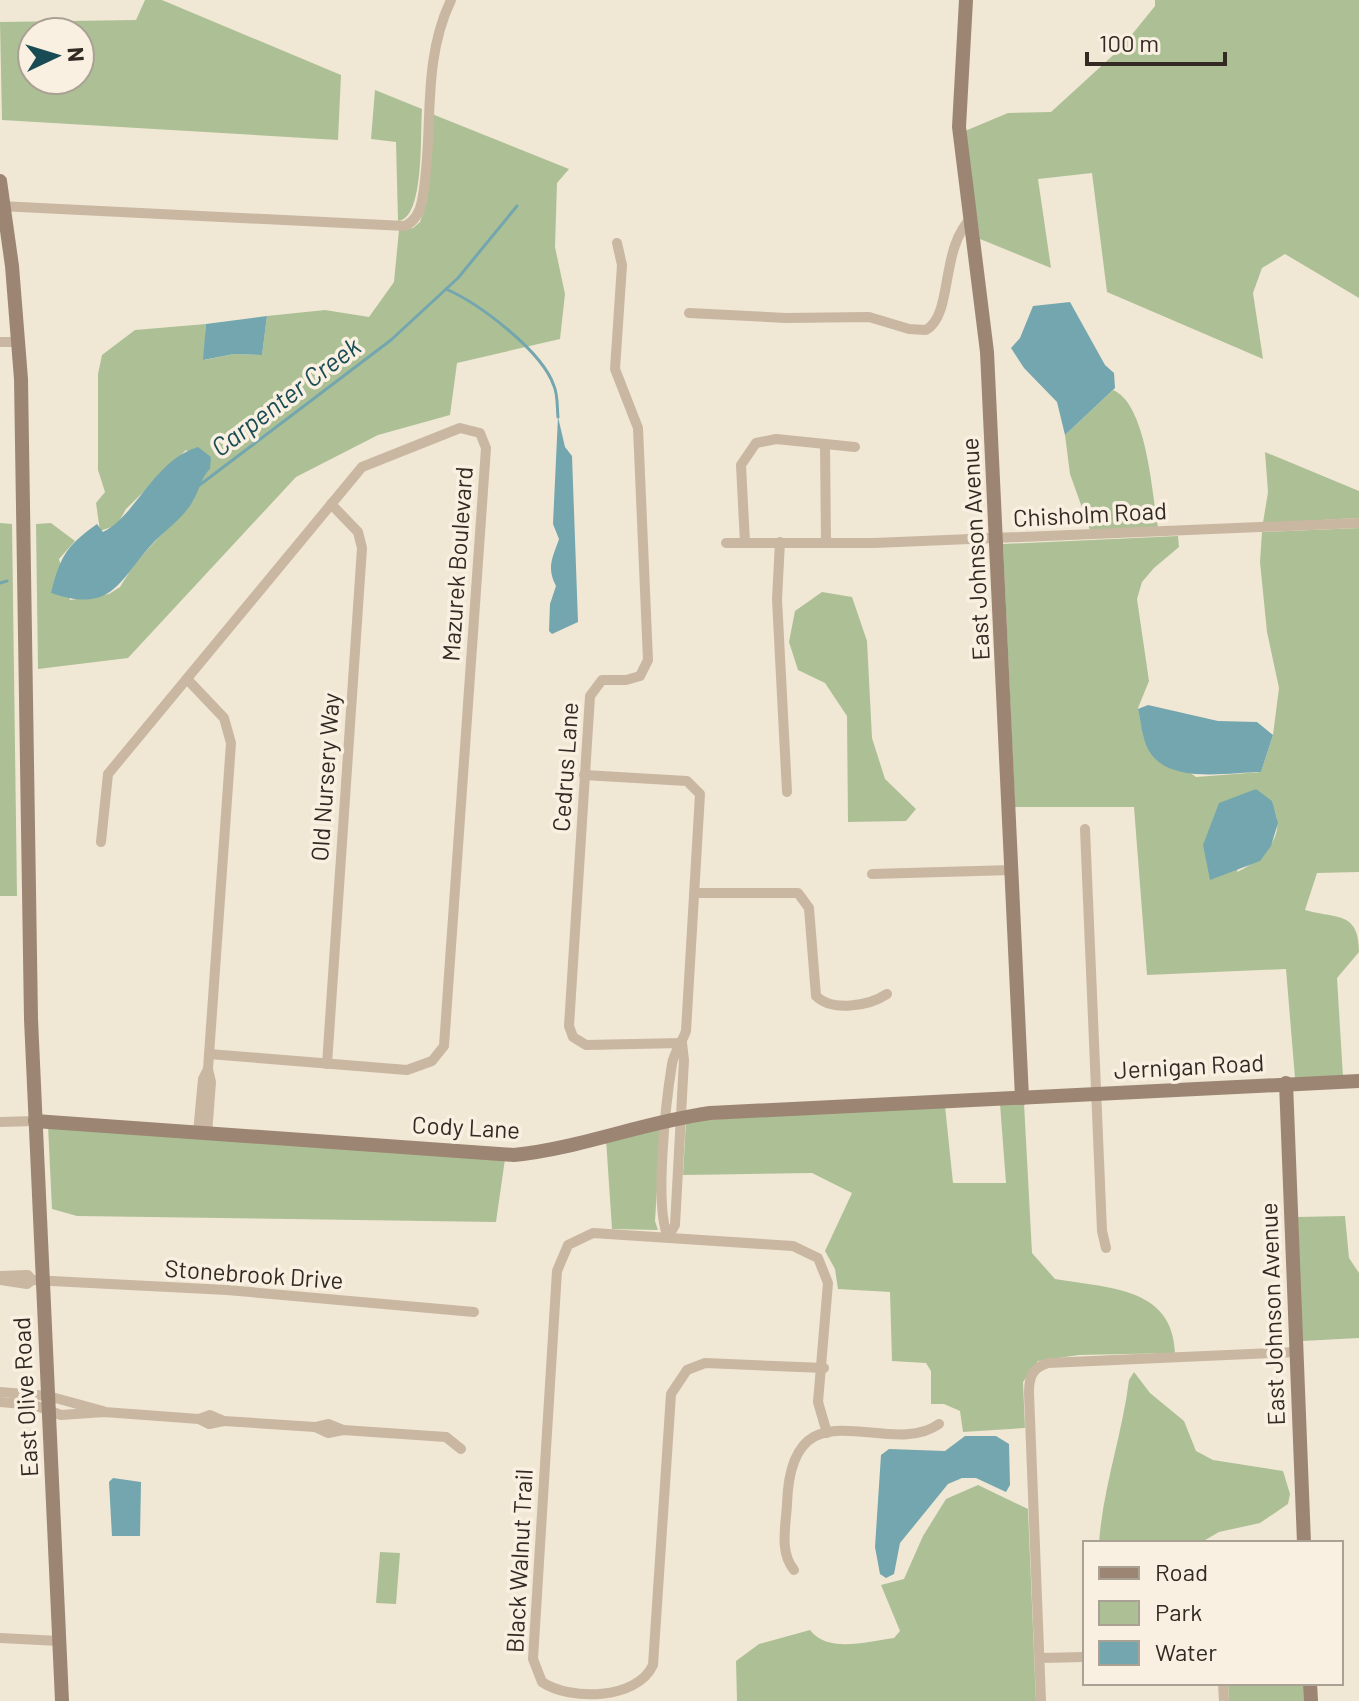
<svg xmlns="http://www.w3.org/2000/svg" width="1359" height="1701" font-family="Barlow,sans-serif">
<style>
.green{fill:#adc095;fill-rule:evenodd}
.water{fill:#73a6ae}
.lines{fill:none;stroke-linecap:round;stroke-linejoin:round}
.stream{stroke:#73a6ae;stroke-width:3}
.street{stroke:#c9b7a1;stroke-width:10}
.secondary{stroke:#9c8673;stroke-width:14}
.labels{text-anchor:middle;stroke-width:7;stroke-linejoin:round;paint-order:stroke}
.street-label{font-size:24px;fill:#332a24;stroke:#f9f0e1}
.water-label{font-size:26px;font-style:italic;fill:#194b55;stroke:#f9f0e1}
</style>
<rect width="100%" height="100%" fill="#f1e7d5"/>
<g class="green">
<path d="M145,0H162L341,75L338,140L2,120L0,22L136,20ZM32,32H80V80H32Z"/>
<path d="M1155,0H1359V298L1285,254L1262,268L1253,293L1263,359L1107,292L1092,173L1038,179L1051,268L980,239L965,131L1008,113L1051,112L1121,48L1155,6Z"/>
<path d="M375,90L422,109C420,132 425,219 398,221L396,142L371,139Z"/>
<path d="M432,114L569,169L557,183L555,247L565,294L560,339L457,363L450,415L378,435L296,477L128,658L38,669L36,524L51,523L75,541L59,559L70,600L109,594L120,587L135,563L193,501L201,478L210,469L186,450L126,509L117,525L100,531L96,503L105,492L98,470V374L102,355L135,330L206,324L204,360L234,354L262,355L267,316L325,310L369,317L394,282L399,230L413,228L420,222L427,201Z"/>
<path d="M1113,390C1147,404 1152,494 1158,527L1090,530L1070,474L1065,435Z"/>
<path d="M1265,452L1359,491V518L1263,523L1268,492Z"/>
<path d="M0,523L12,524L17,896H0Z"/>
<path d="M1359,528V872L1317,873L1305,910C1337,919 1359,911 1359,952L1337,978L1343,1077L1295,1078L1286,969L1147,975L1134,807H1015L1003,544L1178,536L1179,547L1154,568L1142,582L1137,599L1149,681L1138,708L1144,738L1196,777L1261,772L1273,735L1279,688L1267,632L1260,562L1262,532ZM1255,789C1296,819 1275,854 1237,872Z"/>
<path d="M822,592L852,597L867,641L872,738L885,779L916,809L906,821L848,822L847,716L825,683L798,670L789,642L795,611Z"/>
<path d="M1024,1103L1032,1253L1055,1279C1106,1288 1173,1286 1175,1353L1079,1355L1038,1361L1023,1382L1025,1428L963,1432L960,1411L944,1404H931V1371L926,1363L892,1361L890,1292L838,1289L835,1269L825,1251L852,1193L812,1173L683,1175L686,1121L945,1106L953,1183H1006L1000,1104Z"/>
<path d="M48,1125L505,1159L496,1222L77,1216L52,1209Z"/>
<path d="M661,1125L655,1221L658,1230L612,1229L606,1139Z"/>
<path d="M1345,1216L1349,1258L1359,1273V1338L1302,1341L1297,1217Z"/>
<path d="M1134,1372L1150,1393L1184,1421L1196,1451L1213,1460L1283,1471L1290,1494L1288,1504L1260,1523L1219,1532L1200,1543H1099C1103,1487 1122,1436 1129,1380Z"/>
<path d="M978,1485L1028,1509L1036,1701H737L736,1661L759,1644L810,1630C828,1654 868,1641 894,1638L900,1631L881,1585L904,1579L923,1536L946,1499Z"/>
<path d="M380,1552L400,1553L396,1604L376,1603Z"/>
<path d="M1228,1683H1305V1701H1229Z"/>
</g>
<g class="water">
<path d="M1070,302L1105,365L1114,373L1115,388L1065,435L1057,402L1024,368L1011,348L1020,338L1033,306Z"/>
<path d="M267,316L262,355L234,354L203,360L206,324Z"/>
<path d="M558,417L565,447L572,456L578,622L552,634L549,631L550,604L556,586C546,567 553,557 559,539L553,524Z"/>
<path d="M198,447L211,457L210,469C200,479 200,489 193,501C184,517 168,528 155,541C119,578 115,615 51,593C60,557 66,546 97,524L103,532C136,516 154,460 198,447Z"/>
<path d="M1148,705L1218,721L1257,722L1273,735L1261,772C1230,772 1169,785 1149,751C1142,739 1141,722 1138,709Z"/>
<path d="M1256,789L1272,801L1278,823L1271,846L1260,861L1210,880L1203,845L1219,803Z"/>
<path d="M965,1436H996L1009,1444L1010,1485L1006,1492L976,1478H962L948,1484L900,1543L894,1574L886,1578L880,1574L875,1547L881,1455L889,1449L945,1451Z"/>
<path d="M113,1478L141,1482L140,1536H112L109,1482Z"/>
</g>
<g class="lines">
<g class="stream">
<path d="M446,289C480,304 542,351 554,386C558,395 557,408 558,417"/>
<path d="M197,487L391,340L458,278L517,206"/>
<path d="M0,583L7,581"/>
</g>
<g class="street">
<path d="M0,206L405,226C415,221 420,212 422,201C435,133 420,65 451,0"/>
<path d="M617,243L622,265L615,369L638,428L648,660L640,676L626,680H602L590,696L569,1026L573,1037L586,1045L682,1043"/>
<path d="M689,313L786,318L869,317L909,329L926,330C954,314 939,249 972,217"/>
<path d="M0,342H19"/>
<path d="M825,444L826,543"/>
<path d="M780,542L777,599L787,792"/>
<path d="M726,543H874L1359,523"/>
<path d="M745,543L741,465L756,443L776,439L855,447"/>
<path d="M187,679L224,718L231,743L208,1069L211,1082L207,1134"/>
<path d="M584,775L687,781L700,794L686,1031C682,1043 674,1052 672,1064C666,1101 654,1206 668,1237"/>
<path d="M1085,829L1102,1231L1106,1248"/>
<path d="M101,842L108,774L362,467L460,428L480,433L486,448L444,1046L432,1061L407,1070L209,1054"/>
<path d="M872,874L1012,870"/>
<path d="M696,893H798L809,908L816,996C832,1012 869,1006 887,994"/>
<path d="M327,1064L362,548L358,532L331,504"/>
<path d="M0,1122L35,1121"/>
<path d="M198,1133L203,1079L208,1069"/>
<path d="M668,1237L675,1225L684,1060L682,1043"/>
<path d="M0,1276L28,1275L32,1280"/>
<path d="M0,1280L27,1284L32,1280L227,1290L474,1312"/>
<path d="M824,1368L705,1363L687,1370L671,1394L653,1665C637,1700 570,1701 542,1682L533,1659L557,1271L568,1245L593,1233L793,1246L818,1258L828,1283L818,1402L827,1433"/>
<path d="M0,1392L48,1396L103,1411"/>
<path d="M0,1402L34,1405L61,1415L104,1412L199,1419L209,1424L224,1421"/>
<path d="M199,1419L210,1415L224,1421L315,1427L328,1424L343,1430"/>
<path d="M315,1427L328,1433L343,1430L446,1437L461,1449"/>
<path d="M794,1570C779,1552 786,1525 787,1504C791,1378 887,1461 939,1424"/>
<path d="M0,1638L59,1641"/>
<path d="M1040,1658L1085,1657"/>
<path d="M1223,1683L1224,1701"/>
<path d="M1041,1701L1029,1393C1029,1377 1032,1368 1048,1363L1297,1352"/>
</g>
<g class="secondary">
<path d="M966,0L959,127L987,352L1022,1098"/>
<path d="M0,181L12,266L21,379L31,1019L62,1701"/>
<path d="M1286,1083L1304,1543"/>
<path d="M35,1121L514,1155C581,1148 644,1122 710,1113L1359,1081"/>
<path d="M1310,1683L1311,1701"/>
</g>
</g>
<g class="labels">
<g class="street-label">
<text transform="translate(1090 515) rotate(-3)" y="8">Chisholm Road</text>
<text transform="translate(976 549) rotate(-93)" y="8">East Johnson Avenue</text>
<text transform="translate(458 564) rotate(-86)" y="8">Mazurek Boulevard</text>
<text transform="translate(566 767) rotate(-86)" y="8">Cedrus Lane</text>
<text transform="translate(326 777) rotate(-86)" y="8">Old Nursery Way</text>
<text transform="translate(1189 1067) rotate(-3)" y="8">Jernigan Road</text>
<text transform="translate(466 1128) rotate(3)" y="8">Cody Lane</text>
<text transform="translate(254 1275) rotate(4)" y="8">Stonebrook Drive</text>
<text transform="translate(1273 1314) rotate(-92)" y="8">East Johnson Avenue</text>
<text transform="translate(26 1397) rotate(-93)" y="8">East Olive Road</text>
<text transform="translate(520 1561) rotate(-87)" y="8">Black Walnut Trail</text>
</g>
<g class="water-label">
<text transform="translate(286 397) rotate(-37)" y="9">Carpenter Creek</text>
</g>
</g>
<rect x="1083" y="1541" width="260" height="144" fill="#f9f0e1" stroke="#aaa195" stroke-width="2"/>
<rect x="1099" y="1567" width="40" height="12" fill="#9c8673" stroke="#aaa195" stroke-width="2"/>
<text x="1155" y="1581" font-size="24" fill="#332a24">Road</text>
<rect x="1099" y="1601" width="40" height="24" fill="#adc095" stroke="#aaa195" stroke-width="2"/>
<text x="1155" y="1621" font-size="24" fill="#332a24">Park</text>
<rect x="1099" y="1641" width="40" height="24" fill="#73a6ae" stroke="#aaa195" stroke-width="2"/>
<text x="1155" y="1661" font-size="24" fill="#332a24">Water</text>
<g transform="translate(56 56) rotate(86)"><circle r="38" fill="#f9f0e1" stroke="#aaa195" stroke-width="2"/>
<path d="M0-6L14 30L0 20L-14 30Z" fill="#194b55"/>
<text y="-12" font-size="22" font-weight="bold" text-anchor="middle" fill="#332a24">N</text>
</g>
<path d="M1087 52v12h138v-12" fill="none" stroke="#332a24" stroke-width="4"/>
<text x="1099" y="52" font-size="24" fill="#332a24" stroke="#f9f0e1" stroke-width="6" paint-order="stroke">100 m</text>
</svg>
